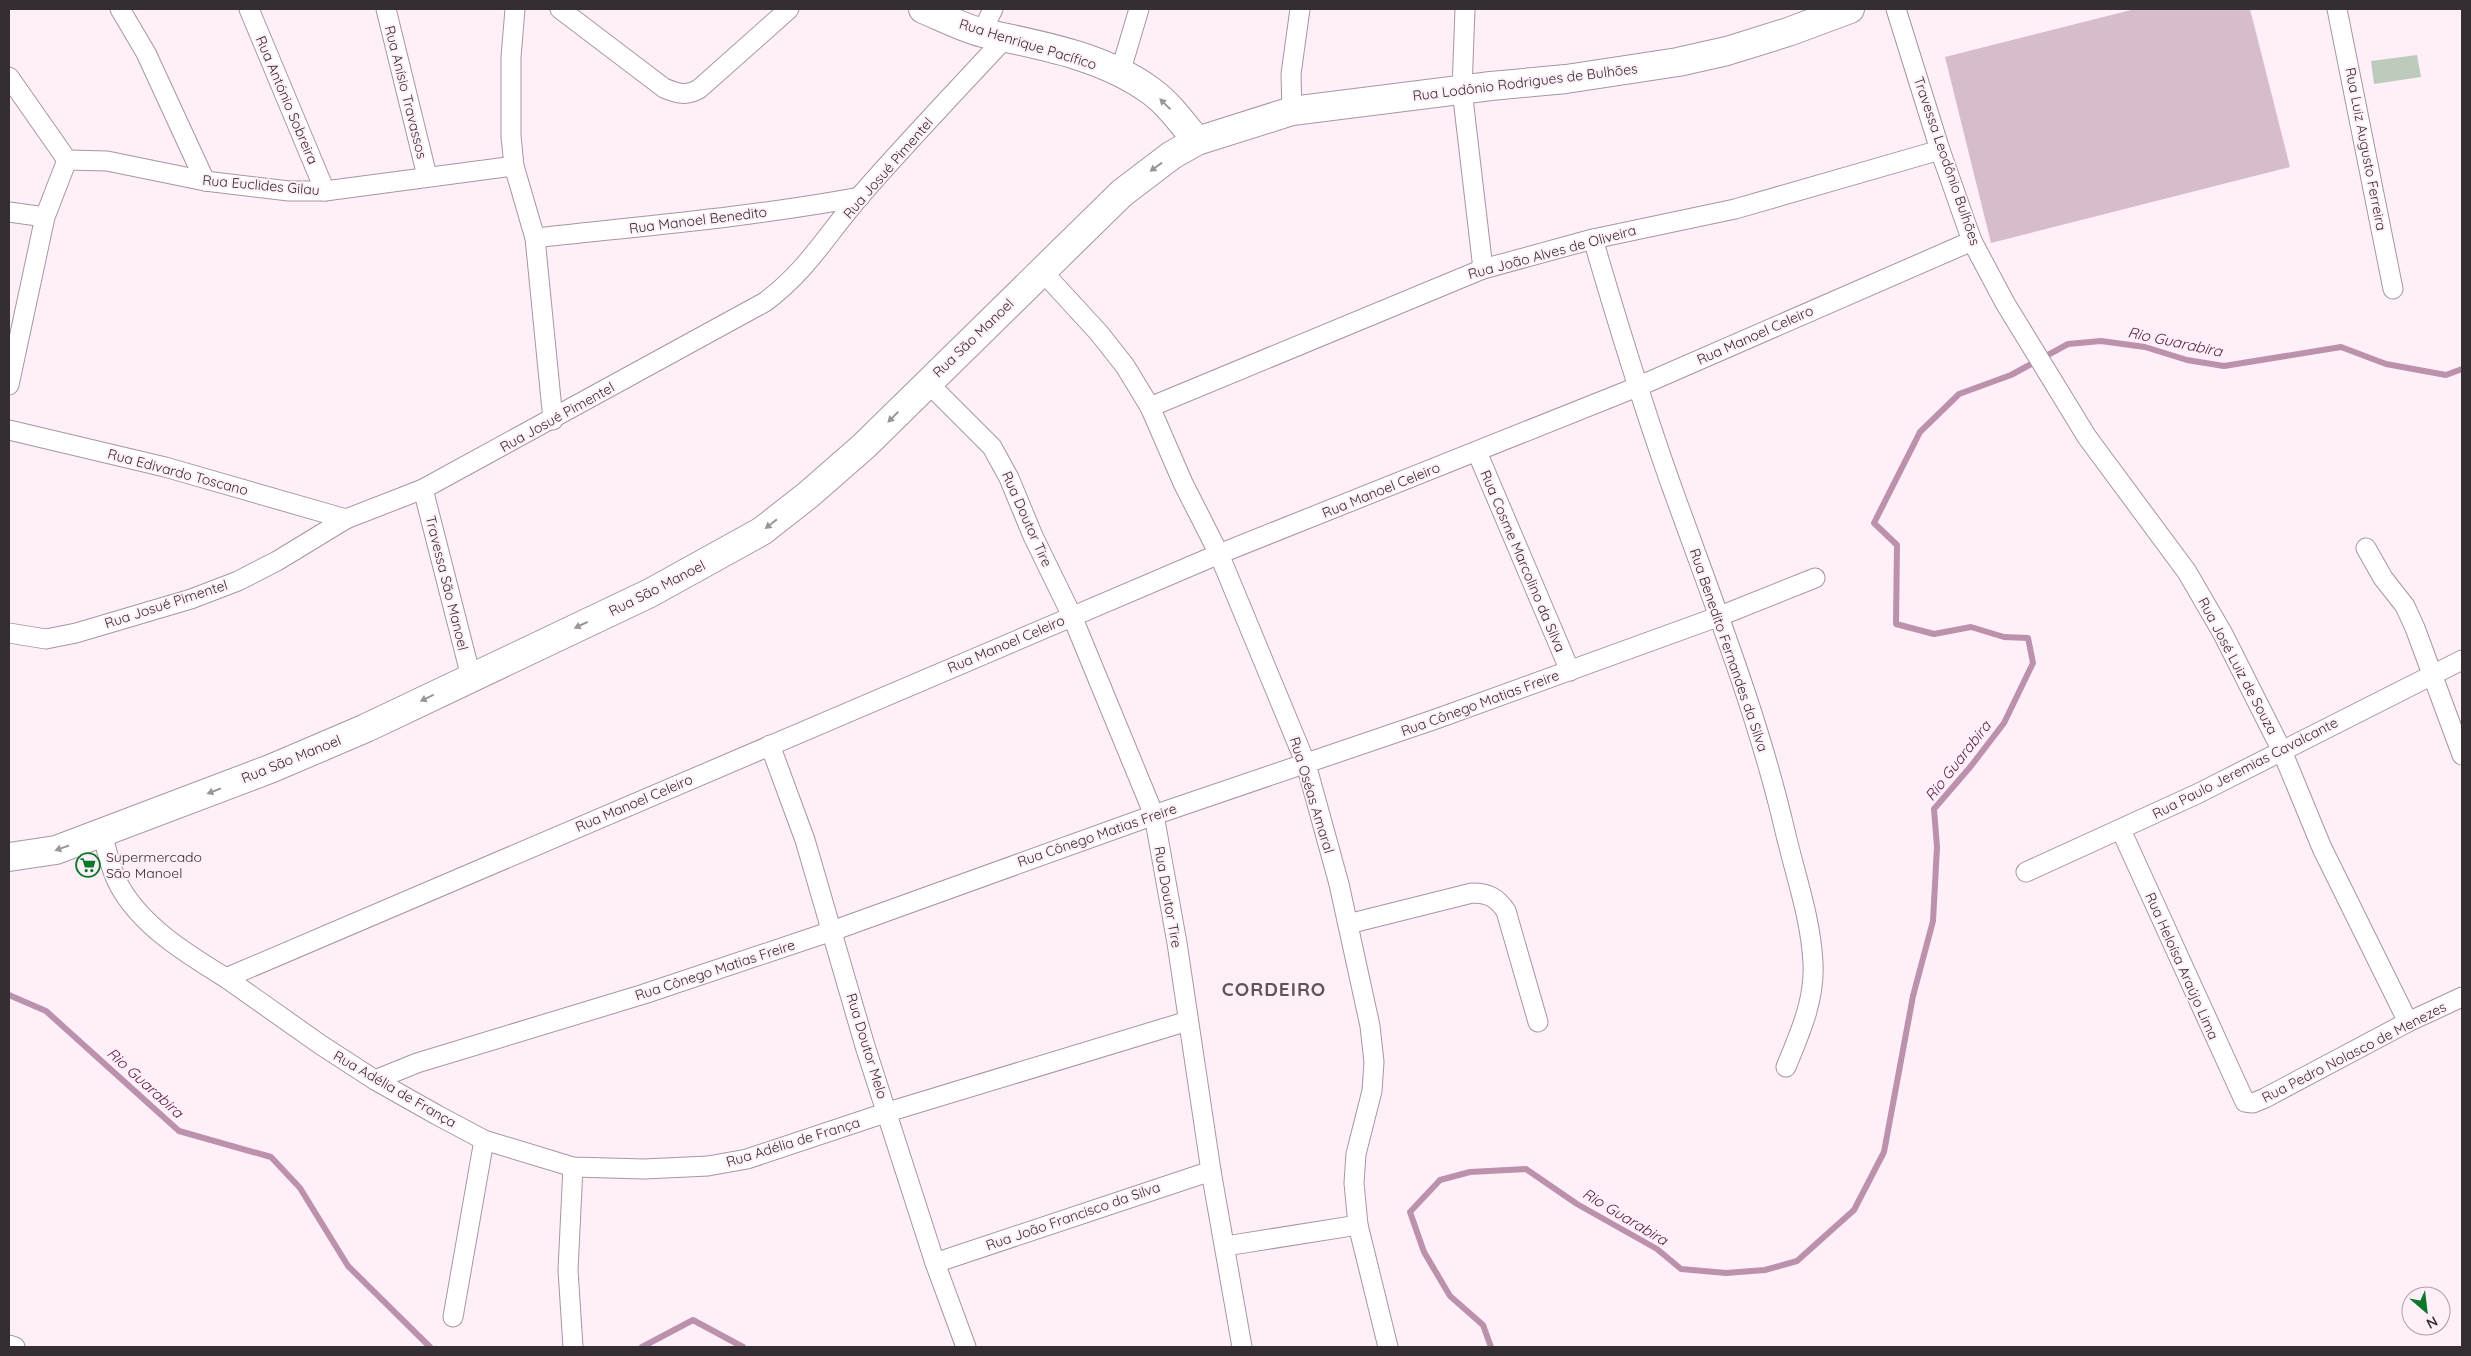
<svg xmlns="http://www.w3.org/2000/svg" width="2471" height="1356" font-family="Quicksand,sans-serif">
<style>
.grass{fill:#d7bccc}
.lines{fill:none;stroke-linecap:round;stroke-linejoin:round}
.stream{stroke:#bb91ac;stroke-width:6}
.building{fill:#bdcbbd}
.minor-casing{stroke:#a796a1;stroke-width:21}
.secondary-casing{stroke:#a796a1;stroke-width:30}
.minor{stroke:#fff;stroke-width:19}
.secondary{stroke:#fff;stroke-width:28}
.oneway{fill:#9a9698}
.labels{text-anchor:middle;stroke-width:4;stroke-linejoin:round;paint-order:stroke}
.street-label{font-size:14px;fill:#342d31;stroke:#feeff8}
.poi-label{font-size:14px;fill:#342d31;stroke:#feeff8;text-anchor:start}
.water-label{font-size:15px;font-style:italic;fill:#582348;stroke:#feeff8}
.district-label{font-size:19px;font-weight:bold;letter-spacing:1px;fill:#62525c;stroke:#feeff8}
</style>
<rect width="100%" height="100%" fill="#feeff8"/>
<path class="grass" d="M2135,9H2250L2290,167L1991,243L1945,57Z"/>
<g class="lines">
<g class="stream">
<path d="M9,995L46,1011L179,1131L271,1157L300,1188L348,1266L430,1347"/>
<path d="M642,1347L693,1320L743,1347"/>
<path d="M1491,1347L1483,1325L1450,1296L1424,1252L1410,1212L1440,1180L1470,1172L1526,1169L1577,1204L1657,1249L1681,1269L1726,1273L1765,1270L1797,1261L1854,1210L1884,1152L1913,996L1933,921L1937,847L1934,809L1971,766L2004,723L2033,663L2028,638L2004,637L1971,627L1934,634L1896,624L1897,545L1874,523L1920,432L1959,394L2011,375L2068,344L2101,341L2145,347L2187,360L2224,366L2341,347L2386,364L2446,375L2462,369"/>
</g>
</g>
<path class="building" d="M2417,55L2421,77L2374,84L2371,61Z"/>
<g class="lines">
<g class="minor-casing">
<g id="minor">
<path d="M120,9L146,53L205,181"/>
<path d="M249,9L325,191"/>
<path d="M386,9L427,176"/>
<path d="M515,9L511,57V136L514,166L535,238L553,420"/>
<path d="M560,9L664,88C678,94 686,96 699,89L789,9"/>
<path d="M1465,9L1462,90L1483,269"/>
<path d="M1896,9L1940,150L1972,241L2005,303L2087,437L2187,572L2223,634L2282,751L2322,848L2408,1022"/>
<path d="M2337,9L2393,289"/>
<path d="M982,32L993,9"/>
<path d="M1120,73L1139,9"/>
<path d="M9,77L67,160"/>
<path d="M1292,111L1291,74L1300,9"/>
<path d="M67,160L107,161L205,181L289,191H325L514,166"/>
<path d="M9,212L45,217"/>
<path d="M535,238C643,226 752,217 860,197"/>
<path d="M1593,239C1619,328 1646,417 1678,504C1717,612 1759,719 1785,831C1795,874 1811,919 1813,963C1815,1000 1800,1033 1786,1067"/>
<path d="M1042,271L1099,333L1125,366L1150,407L1183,483L1219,554L1306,764L1339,884L1370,1026L1374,1062L1372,1091L1356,1154L1354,1183L1358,1225L1388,1347"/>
<path d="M927,382L992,447L1009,478L1033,536L1072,616L1154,815L1177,943L1211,1171L1242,1347"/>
<path d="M9,385L45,217L67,160"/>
<path d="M1150,407L1483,269L1593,239L1735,209L1940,150"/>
<path d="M9,430L165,467L346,519"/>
<path d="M1477,452L1570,671"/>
<path d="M423,489L471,677"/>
<path d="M2366,548L2383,578L2405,606L2415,628L2462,755"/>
<path d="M9,633L46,639L76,633L191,599L238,581L277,561L346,519L423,489L765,302C808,270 827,234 861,195C908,141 958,89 1007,36"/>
<path d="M770,745L805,840L865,1046L935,1263L966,1347"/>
<path d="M2121,830L2245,1102L2253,1103L2265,1098L2408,1022L2462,997"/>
<path d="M102,833C107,850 110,869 119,885C141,926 187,954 226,978L1219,554L1637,387L1972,241"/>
<path d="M2026,872L2197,794L2462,660"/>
<path d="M1348,924L1472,893C1489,893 1497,898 1506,911L1538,1022"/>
<path d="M226,978L321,1045L375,1080L437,1115L484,1140L573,1167L644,1169L708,1166L747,1159L888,1112L1188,1021"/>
<path d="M375,1080L417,1063L644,994L832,931L1154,815L1436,719L1720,616L1815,578"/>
<path d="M1226,1246L1358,1225"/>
<path d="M935,1263L1211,1171"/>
<path d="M453,1317L484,1140"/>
<path d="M9,1345L15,1347"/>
<path d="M573,1347L568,1270L573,1167"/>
</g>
</g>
<g class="secondary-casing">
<g id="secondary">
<path d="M923,9C942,17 963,28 983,33C1040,45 1103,56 1151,91C1169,104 1183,124 1197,141"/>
<path d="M9,857L56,850L270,769L366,728L650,593L762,531L808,495L864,446L1122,193L1172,155L1197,141L1292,111L1491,86L1566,79L1678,62L1727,51L1788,32L1850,9"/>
</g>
</g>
<use href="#minor" class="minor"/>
<use href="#secondary" class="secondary"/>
</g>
<defs><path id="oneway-solid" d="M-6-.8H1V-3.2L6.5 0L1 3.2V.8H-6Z" transform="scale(1.25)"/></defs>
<g class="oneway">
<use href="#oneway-solid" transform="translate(1165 104) rotate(-136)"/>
<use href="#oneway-solid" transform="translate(1156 167) rotate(144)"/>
<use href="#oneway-solid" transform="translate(893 417) rotate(135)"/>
<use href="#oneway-solid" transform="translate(771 524) rotate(142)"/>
<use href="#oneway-solid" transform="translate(581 625) rotate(155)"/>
<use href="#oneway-solid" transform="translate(427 698) rotate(154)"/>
<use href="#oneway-solid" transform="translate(214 791) rotate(159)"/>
<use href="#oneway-solid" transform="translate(62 848) rotate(161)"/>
</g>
<defs>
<g id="supermarket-ring" transform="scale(1.25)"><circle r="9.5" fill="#feeff8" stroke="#0d772a" stroke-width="1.5"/><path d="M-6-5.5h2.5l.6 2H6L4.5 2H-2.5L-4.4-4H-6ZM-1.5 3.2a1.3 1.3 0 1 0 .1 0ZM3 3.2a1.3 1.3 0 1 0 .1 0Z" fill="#0d772a"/></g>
</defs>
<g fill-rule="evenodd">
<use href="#supermarket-ring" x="88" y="865"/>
</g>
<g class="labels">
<g class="street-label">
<text transform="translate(1028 44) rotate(17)" y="5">Rua Henrique Pacífico</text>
<text transform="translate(1525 82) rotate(-7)" y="5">Rua Lodônio Rodrigues de Bulhões</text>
<text transform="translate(406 92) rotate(76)" y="5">Rua Anísio Travassos</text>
<text transform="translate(287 100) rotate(67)" y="5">Rua António Sobreira</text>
<text transform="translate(2366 149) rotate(79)" y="5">Rua Luiz Augusto Ferreira</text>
<text transform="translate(1947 161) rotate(71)" y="5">Travessa Leodônio Bulhões</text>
<text transform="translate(888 168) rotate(-49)" y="5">Rua Josué Pimentel</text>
<text transform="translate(261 185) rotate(5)" y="5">Rua Euclides Gilau</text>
<text transform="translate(698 220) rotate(-7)" y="5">Rua Manoel Benedito</text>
<text transform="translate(1552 252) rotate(-15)" y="5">Rua João Alves de Oliveira</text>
<text transform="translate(1755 335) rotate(-24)" y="5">Rua Manoel Celeiro</text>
<text transform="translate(973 338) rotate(-44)" y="5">Rua São Manoel</text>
<text transform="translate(557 417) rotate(-29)" y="5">Rua Josué Pimentel</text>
<text transform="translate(178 472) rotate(15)" y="5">Rua Edivardo Toscano</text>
<text transform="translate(1381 490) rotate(-22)" y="5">Rua Manoel Celeiro</text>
<text transform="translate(1027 519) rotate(66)" y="5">Rua Doutor Tire</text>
<text transform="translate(1523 561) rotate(67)" y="5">Rua Cosme Marcolino da Silva</text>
<text transform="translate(447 583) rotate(76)" y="5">Travessa São Manoel</text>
<text transform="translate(657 588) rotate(-27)" y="5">Rua São Manoel</text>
<text transform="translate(166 604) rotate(-18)" y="5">Rua Josué Pimentel</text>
<text transform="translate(1006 644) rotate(-23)" y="5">Rua Manoel Celeiro</text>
<text transform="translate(1729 650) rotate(71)" y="5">Rua Benedito Fernandes da Silva</text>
<text transform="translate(2238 666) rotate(62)" y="5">Rua José Luiz de Souza</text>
<text transform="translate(1480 703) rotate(-20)" y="5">Rua Cônego Matias Freire</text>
<text transform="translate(291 759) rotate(-22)" y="5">Rua São Manoel</text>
<text transform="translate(2245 768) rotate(-27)" y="5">Rua Paulo Jeremias Cavalcante</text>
<text transform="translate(1312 795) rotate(73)" y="5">Rua Oséas Amaral</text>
<text transform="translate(634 803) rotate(-23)" y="5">Rua Manoel Celeiro</text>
<text transform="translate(1097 835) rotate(-19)" y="5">Rua Cônego Matias Freire</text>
<text transform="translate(1168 897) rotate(80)" y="5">Rua Doutor Tire</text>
<text transform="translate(2182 966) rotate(66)" y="5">Rua Heloísa Araújo Lima</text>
<text transform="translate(715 970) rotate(-18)" y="5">Rua Cônego Matias Freire</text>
<text transform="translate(867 1046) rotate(73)" y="5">Rua Doutor Melo</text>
<text transform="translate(2354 1052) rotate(-27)" y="5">Rua Pedro Nolasco de Menezes</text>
<text transform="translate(395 1089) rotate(30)" y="5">Rua Adélia de França</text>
<text transform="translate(793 1142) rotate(-17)" y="5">Rua Adélia de França</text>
<text transform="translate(1073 1216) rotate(-19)" y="5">Rua João Francisco da Silva</text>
</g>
<g class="poi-label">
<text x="106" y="862">Supermercado<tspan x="106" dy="16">São Manoel</tspan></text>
</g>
<g class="water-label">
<text transform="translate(2175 342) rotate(12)" y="5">Rio Guarabira</text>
<text transform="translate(1958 761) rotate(-52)" y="5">Rio Guarabira</text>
<text transform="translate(145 1083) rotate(42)" y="5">Rio Guarabira</text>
<text transform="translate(1625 1217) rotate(31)" y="5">Rio Guarabira</text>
</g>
<g class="district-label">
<text x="1274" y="996">CORDEIRO</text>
</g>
</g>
<rect width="2471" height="1356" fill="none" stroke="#342d31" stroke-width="20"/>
<g transform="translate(2426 1311) rotate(152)"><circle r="24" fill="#feeff8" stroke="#ada1a8"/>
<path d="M0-4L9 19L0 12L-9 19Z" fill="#0d772a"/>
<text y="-8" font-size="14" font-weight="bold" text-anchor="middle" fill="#342d31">N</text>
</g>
</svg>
